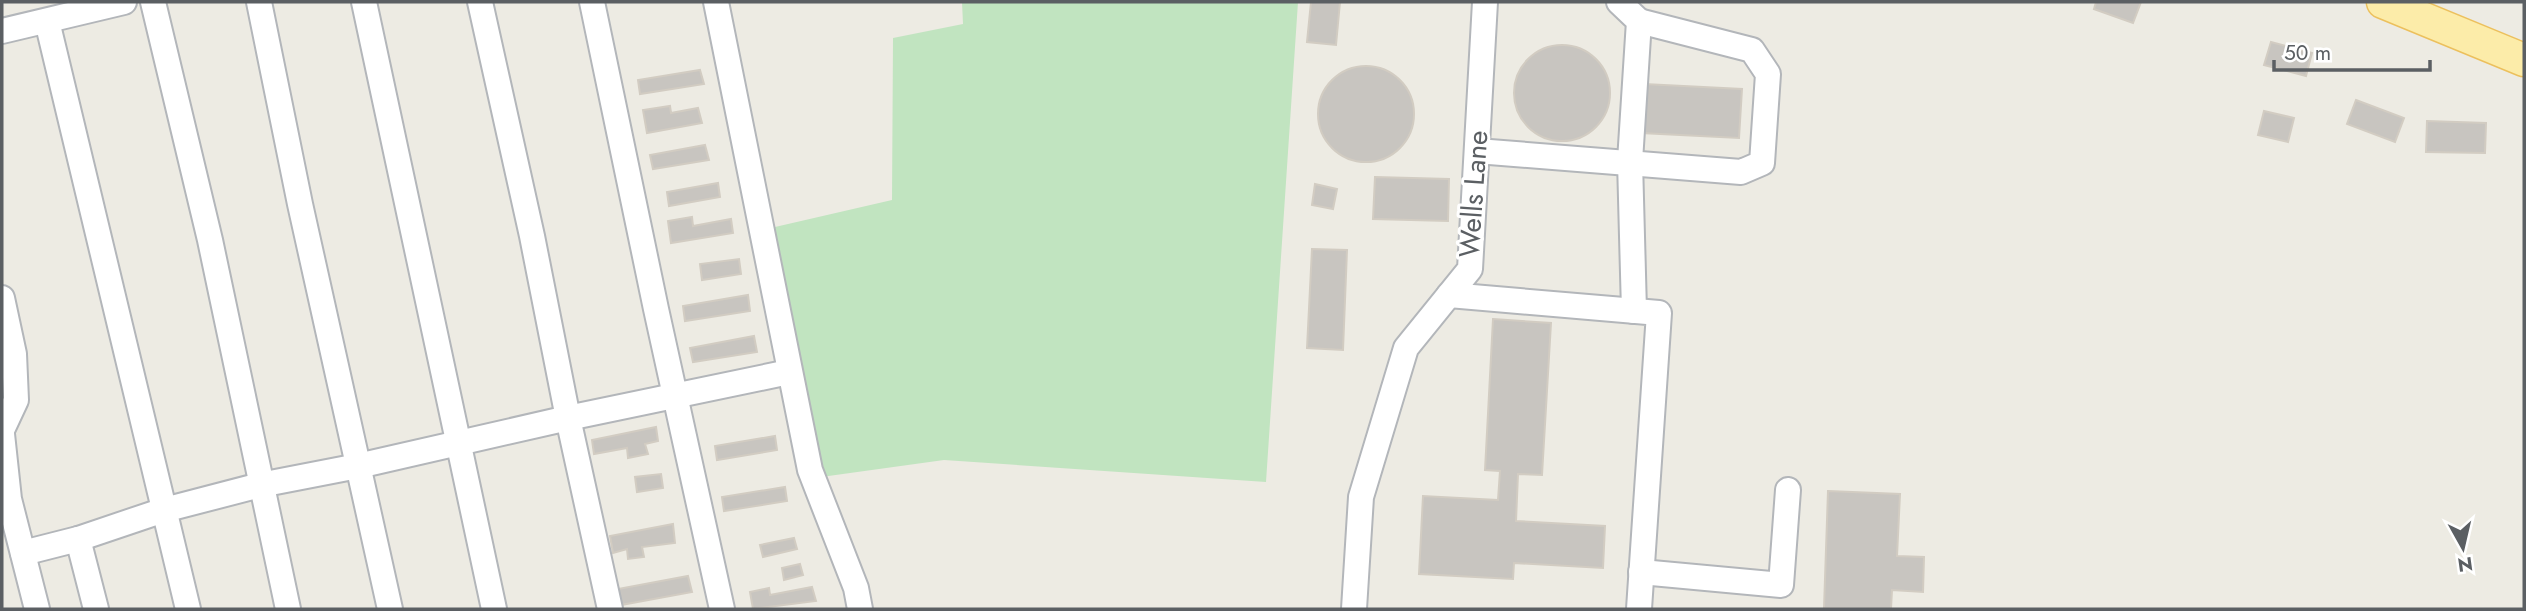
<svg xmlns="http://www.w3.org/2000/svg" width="2526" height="611" font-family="Jost,sans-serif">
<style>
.green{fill:#c1e4c0}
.building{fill:#c8c5c0;stroke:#d2ccc2;stroke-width:2}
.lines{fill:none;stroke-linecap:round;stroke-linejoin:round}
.minor-casing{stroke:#b3b6ba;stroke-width:28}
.major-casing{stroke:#ecc05d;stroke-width:35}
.minor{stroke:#fff;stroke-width:24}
.major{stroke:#fceca9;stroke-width:32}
.labels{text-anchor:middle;stroke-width:6;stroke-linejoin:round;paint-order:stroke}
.street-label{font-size:28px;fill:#5b5f63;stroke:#fff}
</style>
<rect width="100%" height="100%" fill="#edebe3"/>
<path class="green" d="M962,2H1298L1266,482L944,460L814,478L762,230L892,200L893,38L963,24Z"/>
<g class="building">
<path d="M1311,2H1340L1336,45L1307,42Z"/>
<path d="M2096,2H2141L2133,23L2094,9Z"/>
<path d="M2271,42L2312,53L2306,76L2264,65Z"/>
<circle cx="1562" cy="93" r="48"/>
<circle cx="1366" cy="114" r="48"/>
<path d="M700,70L704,84L640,94L638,80Z"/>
<path d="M1644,84L1742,89L1739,138L1641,133Z"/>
<path d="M2356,100L2404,118L2395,142L2347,124Z"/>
<path d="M670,106L671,113L698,108L702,123L647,133L643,110Z"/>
<path d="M2264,111L2294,118L2288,142L2258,135Z"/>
<path d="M2427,121L2486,123L2485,153L2426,152Z"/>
<path d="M705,145L709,160L653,169L650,155Z"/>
<path d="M1375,177L1449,179L1448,221L1373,219Z"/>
<path d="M718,183L720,197L669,206L667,192Z"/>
<path d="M1315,184L1337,189L1333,209L1312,205Z"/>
<path d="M692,217L693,226L731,219L733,233L671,243L668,221Z"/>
<path d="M1312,249L1347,250L1343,350L1307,348Z"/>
<path d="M739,259L741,274L702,280L700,264Z"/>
<path d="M748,295L750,311L685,321L683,306Z"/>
<path d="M1493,319L1551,323L1542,475L1518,474L1516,521L1605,526L1603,568L1514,563L1513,579L1419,574L1423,496L1498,500L1500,471L1485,470Z"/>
<path d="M754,336L757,352L693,362L690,348Z"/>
<path d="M656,427L658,441L645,444L648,454L628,458L627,448L594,454L592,440Z"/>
<path d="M775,436L777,450L717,460L715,446Z"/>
<path d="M661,474L663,488L637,492L635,477Z"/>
<path d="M785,487L787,501L724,511L722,497Z"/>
<path d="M1828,491L1900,494L1897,556L1924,557L1923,592L1892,590L1891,609L1824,608Z"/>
<path d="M673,524L675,543L642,547L644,557L628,559L627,549L613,553L610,536Z"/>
<path d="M794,538L797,549L763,557L760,545Z"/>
<path d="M800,564L803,575L784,580L782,568Z"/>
<path d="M688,576L692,592L621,605L618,589Z"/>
<path d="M812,587L816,601L753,609L750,592L769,588L770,595Z"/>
</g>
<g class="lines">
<g class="minor-casing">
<g id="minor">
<path d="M153,2L210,240L288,609"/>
<path d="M259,2L300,204L390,609"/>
<path d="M364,2L494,609"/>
<path d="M480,2L532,236L568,418L610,609"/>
<path d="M592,2L656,309L722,609"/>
<path d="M716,2L810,470L856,588L860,609"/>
<path d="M1619,2L1639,21L1630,161L1634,311"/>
<path d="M47,21L188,609"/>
<path d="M2,31L124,2"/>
<path d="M1477,151L1741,172L1762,163L1768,74L1752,50L1639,21"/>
<path d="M1449,295L1659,313L1639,609"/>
<path d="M2,298L14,354L16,400L2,430"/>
<path d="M2,434L9,499L37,609"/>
<path d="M78,539L164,510L260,485L358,466L568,418L789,372"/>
<path d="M23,553L78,539L96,609"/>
<path d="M1641,572L1781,585L1788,490"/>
<path d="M1354,609L1361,497L1406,348L1470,269L1485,2"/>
</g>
</g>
<g class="major-casing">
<path id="major" d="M2383,2L2524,60"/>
</g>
<use href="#minor" class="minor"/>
<use href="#major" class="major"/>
</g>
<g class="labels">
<g class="street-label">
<text transform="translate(1473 194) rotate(-86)" y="10">Wells Lane</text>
</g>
</g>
<rect width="2526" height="611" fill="none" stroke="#5b5f63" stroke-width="7"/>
<g transform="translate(2463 548) rotate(172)" stroke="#ffffff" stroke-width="5" paint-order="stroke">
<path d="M0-5L12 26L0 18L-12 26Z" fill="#5b5f63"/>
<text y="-10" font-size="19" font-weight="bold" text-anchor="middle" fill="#5b5f63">N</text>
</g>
<path d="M2274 60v10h156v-10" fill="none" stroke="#5b5f63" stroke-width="3.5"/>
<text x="2284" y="60" font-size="21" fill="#5b5f63" stroke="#ffffff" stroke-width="5" paint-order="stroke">50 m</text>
</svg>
